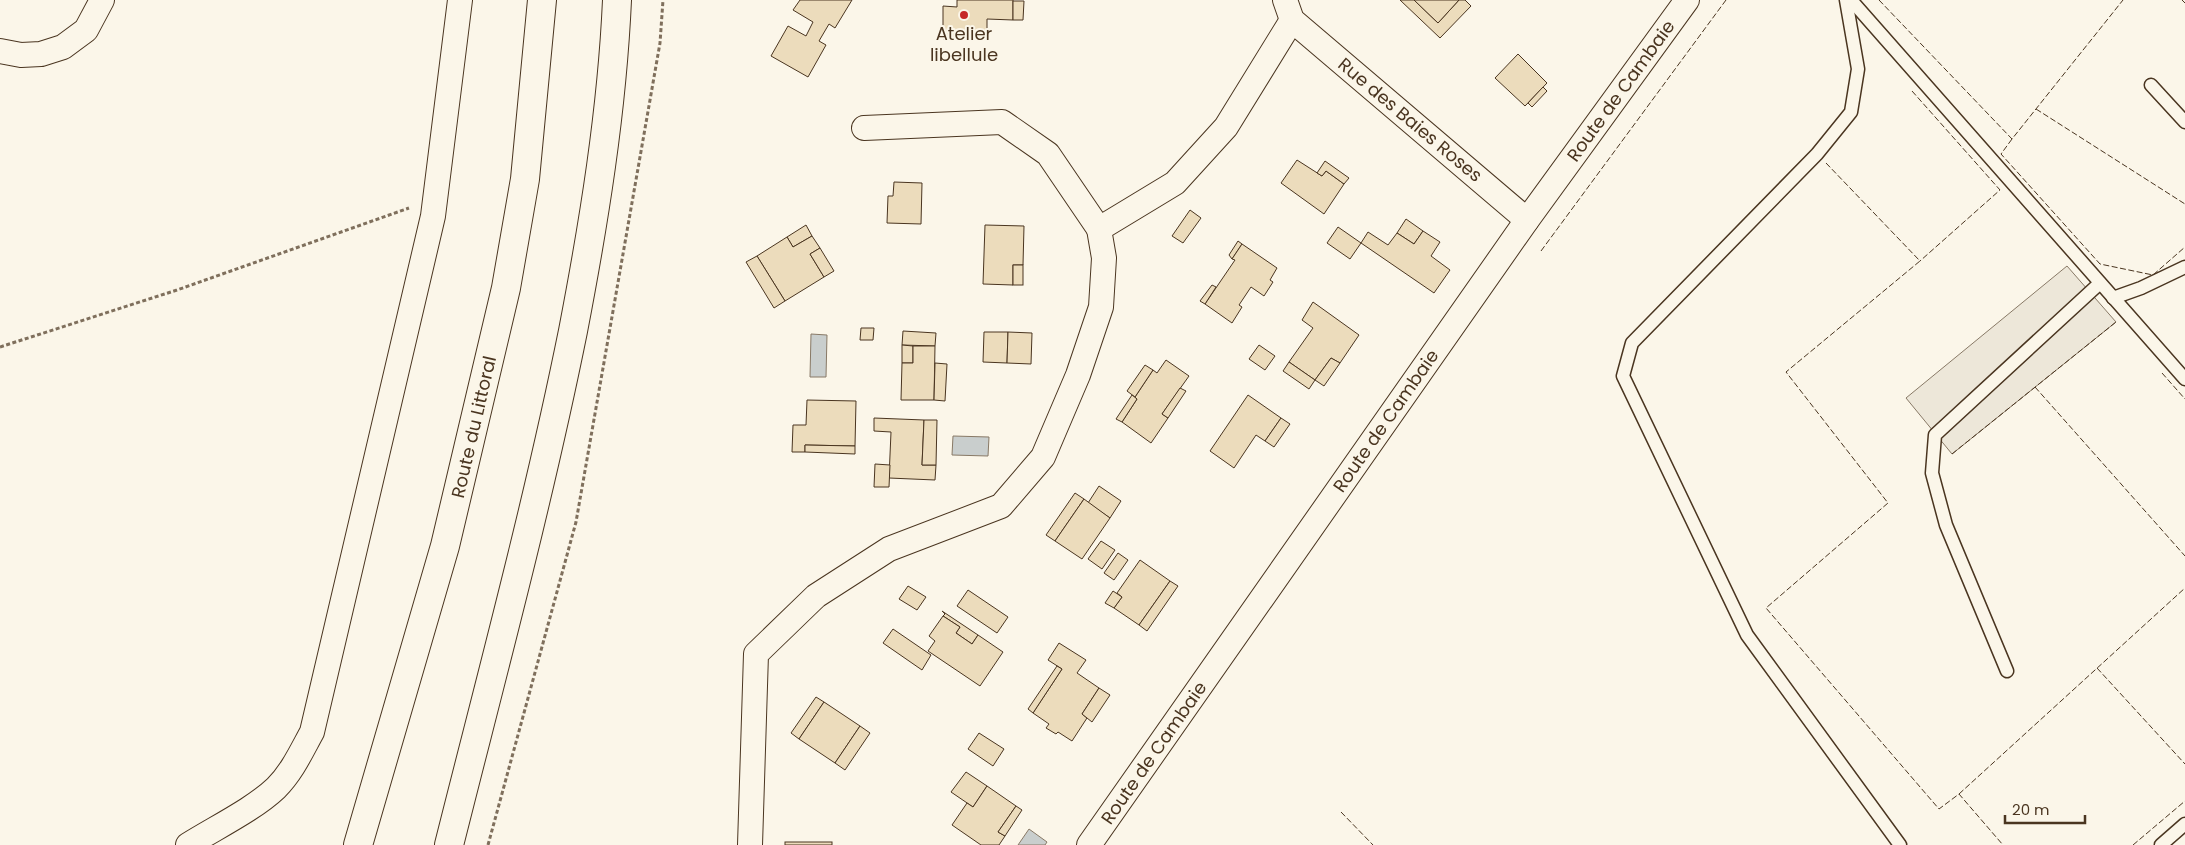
<svg xmlns="http://www.w3.org/2000/svg" width="2185" height="845" font-family="Poppins,sans-serif">
<style>
.parking{fill:#ede7d9;stroke:#887966}
.water{fill:#c9cecd;stroke:#887966}
.building{fill:#ecdcbc;stroke:#4a3520}
.lines{fill:none;stroke-linecap:round;stroke-linejoin:round}
.lane-casing{stroke:#4a3520;stroke-width:15}
.street-casing{stroke:#4a3520;stroke-width:26}
.highway-casing{stroke:#4a3520;stroke-width:30}
.path{stroke:#7f6f5c;stroke-width:3;stroke-dasharray:4 2.5;stroke-linecap:butt}
.lane{stroke:#fbf6e9;stroke-width:12}
.street{stroke:#fbf6e9;stroke-width:24}
.highway{stroke:#fbf6e9;stroke-width:28}
.fence{stroke:#4a3520;stroke-width:1;stroke-dasharray:6 2.5;stroke-linecap:butt}
.poi-dot{fill:#c62828;stroke:#fbf6e9;stroke-width:2}
.labels{text-anchor:middle;stroke-width:4;stroke-linejoin:round;paint-order:stroke}
.poi-label{font-size:18px;fill:#4a3520;stroke:#fbf6e9}
.street-label{font-size:18px;fill:#4a3520;stroke:#fbf6e9}
</style>
<rect width="100%" height="100%" fill="#fbf6e9"/>
<path class="parking" d="M2067,266L2116,322L1952,454L1906,398Z"/>
<g class="water">
<path d="M811,334L827,335L826,377H810Z"/>
<path d="M953,436L989,437L988,456L952,455Z"/>
<path d="M1029,829L1047,842L1045,845H1018Z"/>
</g>
<g class="building">
<path d="M800,0H852L835,28L829,24L819,41L826,45L808,77L771,56L788,26L806,36L813,22L793,10Z"/>
<path d="M957,0H1013V20L987,19V31H961V39H943V6L957,7Z"/>
<path d="M1400,0H1414L1438,23L1459,0H1465L1471,6L1440,38Z"/>
<path d="M1414,0H1459L1438,23Z"/>
<path d="M1013,1H1024L1023,20H1013Z"/>
<path d="M1518,54L1547,83L1525,106L1495,78Z"/>
<path d="M1543,87L1547,91L1532,107L1528,103Z"/>
<path d="M1297,160L1322,176L1326,171L1344,184L1324,214L1281,183Z"/>
<path d="M1325,161L1349,178L1344,184L1326,171L1322,176L1317,173Z"/>
<path d="M894,182L922,183L921,224L887,223L888,196H893Z"/>
<path d="M1190,210L1201,218L1183,243L1172,236Z"/>
<path d="M1406,219L1423,231L1414,244L1397,233Z"/>
<path d="M806,225L812,236L793,247L787,237Z"/>
<path d="M985,225L1024,226L1023,265H1013V285L983,284Z"/>
<path d="M1338,227L1361,243L1350,259L1327,243Z"/>
<path d="M1423,231L1440,242L1431,256L1450,270L1434,293L1361,243L1368,232L1388,245L1397,233L1414,244Z"/>
<path d="M812,236L820,248L810,254L824,277L785,301L757,256L787,237L793,247Z"/>
<path d="M1238,241L1242,244L1232,259L1229,255Z"/>
<path d="M1242,244L1277,268L1270,280L1273,282L1264,296L1251,287L1239,305L1242,307L1232,323L1205,304L1235,260L1232,259Z"/>
<path d="M820,248L834,271L824,277L810,254Z"/>
<path d="M757,256L785,301L774,308L746,262Z"/>
<rect x="1013" y="265" width="10" height="20"/>
<path d="M1212,285L1216,287L1205,304L1200,301Z"/>
<path d="M1313,302L1359,335L1340,363L1331,358L1315,380L1289,362L1313,328L1302,320Z"/>
<path d="M861,328H874L873,340H860Z"/>
<path d="M903,331L936,333L935,346L902,345Z"/>
<path d="M984,332H1008L1007,363L983,362Z"/>
<path d="M1008,332L1032,333L1031,364L1007,363Z"/>
<path d="M902,345L913,346V363H902Z"/>
<path d="M1259,345L1275,356L1265,370L1249,359Z"/>
<path d="M913,346H935L934,400H901L902,363H913Z"/>
<path d="M1331,358L1340,363L1324,386L1315,380Z"/>
<path d="M1166,360L1189,376L1162,414L1168,418L1151,443L1122,422L1137,399L1135,397L1153,370L1157,373Z"/>
<path d="M1289,362L1315,380L1309,389L1283,371Z"/>
<path d="M935,363L947,364L945,401L934,400Z"/>
<path d="M1145,365L1153,370L1135,397L1127,391Z"/>
<path d="M1180,388L1186,391L1168,418L1162,414Z"/>
<path d="M1132,395L1137,399L1122,422L1116,419Z"/>
<path d="M1248,395L1281,418L1265,441L1256,435L1234,468L1210,451Z"/>
<path d="M807,400L856,401L855,446L805,445V452H792L793,425H806Z"/>
<path d="M874,418L924,420L922,465H936L935,480L889,478L891,432L874,431Z"/>
<path d="M1281,418L1290,424L1274,447L1265,441Z"/>
<path d="M924,420H937L936,465H922Z"/>
<path d="M805,445L855,446V454L805,452Z"/>
<path d="M875,464L890,465L889,487H874Z"/>
<path d="M1099,486L1121,501L1110,518L1088,503Z"/>
<path d="M1075,493L1084,499L1055,541L1046,535Z"/>
<path d="M1084,499L1110,518L1082,559L1055,541Z"/>
<path d="M1101,541L1115,550L1102,569L1088,559Z"/>
<path d="M1118,553L1128,560L1114,580L1104,573Z"/>
<path d="M1140,560L1170,581L1139,625L1114,608L1122,597L1117,593Z"/>
<path d="M1170,581L1178,586L1147,631L1139,625Z"/>
<path d="M908,586L926,597L917,610L899,599Z"/>
<path d="M968,590L1008,617L997,633L957,606Z"/>
<path d="M1113,591L1122,597L1114,608L1105,603Z"/>
<path d="M942,611L978,635L972,644L956,633L960,627L943,616L945,614Z"/>
<path d="M943,616L960,627L956,633L972,644L978,635L1003,652L980,686L928,651L935,641L929,636Z"/>
<path d="M893,629L931,655L922,670L883,643Z"/>
<path d="M1059,643L1086,660L1077,673L1099,688L1082,714L1087,718L1072,741L1058,732L1056,734L1046,728L1049,724L1033,713L1062,669L1048,660Z"/>
<path d="M1057,666L1062,669L1033,713L1028,709Z"/>
<path d="M1099,688L1110,695L1092,722L1082,714Z"/>
<path d="M816,697L824,702L799,739L791,733Z"/>
<path d="M824,702L860,726L835,763L799,739Z"/>
<path d="M860,726L870,733L845,770L835,763Z"/>
<path d="M979,733L1004,749L993,766L968,749Z"/>
<path d="M966,772L987,786L973,807L951,792Z"/>
<path d="M987,786L1016,806L998,832L1005,836L999,845H981L952,825L967,803L973,807Z"/>
<path d="M1016,806L1022,810L1005,836L998,832Z"/>
<rect x="785" y="842" width="47" height="3"/>
</g>
<g class="lines">
<g class="lane-casing">
<g id="lane">
<path d="M1846,0L1858,69L1851,112L1817,154L1632,343L1623,376L1747,635L1900,845"/>
<path d="M1851,0L2185,379"/>
<path d="M2151,85L2185,122"/>
<path d="M2113,298L2141,288L2185,267"/>
<path d="M2007,671L1946,525L1932,473L1935,435L2100,283"/>
<path d="M2161,845L2185,824"/>
</g>
</g>
<g class="street-casing">
<g id="street">
<path d="M1285,0L1292,20L1527,220"/>
<path d="M0,51L21,55L41,54L63,47L86,30L102,0"/>
<path d="M864,128L1002,122L1048,154L1099,229"/>
<path d="M188,845C215,828 254,809 276,788C292,772 301,752 312,732L433,216L460,0"/>
<path d="M750,845L756,654L816,596L889,549L1001,506L1043,457L1078,375L1101,307L1104,258L1099,229L1175,183L1226,127L1292,20"/>
<path d="M1089,845L1527,220L1687,0"/>
</g>
</g>
<g class="highway-casing">
<g id="highway">
<path d="M358,845L445,546L506,288L525,179L542,0"/>
<path d="M449,845C492,674 538,504 573,331C594,222 612,111 617,0"/>
</g>
</g>
<g class="path">
<path d="M0,347L177,290L409,208"/>
<path d="M488,845L576,522L660,43L663,0"/>
</g>
<use href="#lane" class="lane"/>
<use href="#street" class="street"/>
<use href="#highway" class="highway"/>
<g class="fence">
<path d="M1879,0L2012,139L2123,0"/>
<path d="M2182,0L2185,3"/>
<path d="M1912,91L2000,190L1920,261"/>
<path d="M2036,109L2185,204"/>
<path d="M2012,139L2001,154L2100,264L2153,275L2185,247"/>
<path d="M1826,163L1920,261L1786,372L1888,503L1766,608L1939,809L1959,794L2003,845"/>
<path d="M1541,251L1726,0"/>
<path d="M2162,373L2185,399"/>
<path d="M2035,387L2185,556"/>
<path d="M1952,454L2116,322"/>
<path d="M2097,668L2185,764"/>
<path d="M1959,794L2185,588"/>
<path d="M1341,812L1373,845"/>
<path d="M2133,845L2185,801"/>
</g>
</g>
<circle class="poi-dot" cx="964" cy="15" r="5"/>
<g class="labels">
<g class="poi-label">
<text x="964" y="40">Atelier<tspan x="964" dy="21">libellule</tspan></text>
</g>
<g class="street-label">
<text transform="translate(1621 91) rotate(-54)" y="6">Route de Cambaie</text>
<text transform="translate(1410 120) rotate(40)" y="6">Rue des Baies Roses</text>
<text transform="translate(1386 421) rotate(-55)" y="6">Route de Cambaie</text>
<text transform="translate(474 427) rotate(-77)" y="6">Route du Littoral</text>
<text transform="translate(1154 753) rotate(-55)" y="6">Route de Cambaie</text>
</g>
</g>
<path d="M2005 815v8h80v-8" fill="none" stroke="#4a3520" stroke-width="2.5"/>
<text x="2012" y="815" font-size="15" fill="#4a3520" stroke="#fbf6e9" stroke-width="4" paint-order="stroke">20 m</text>
</svg>
